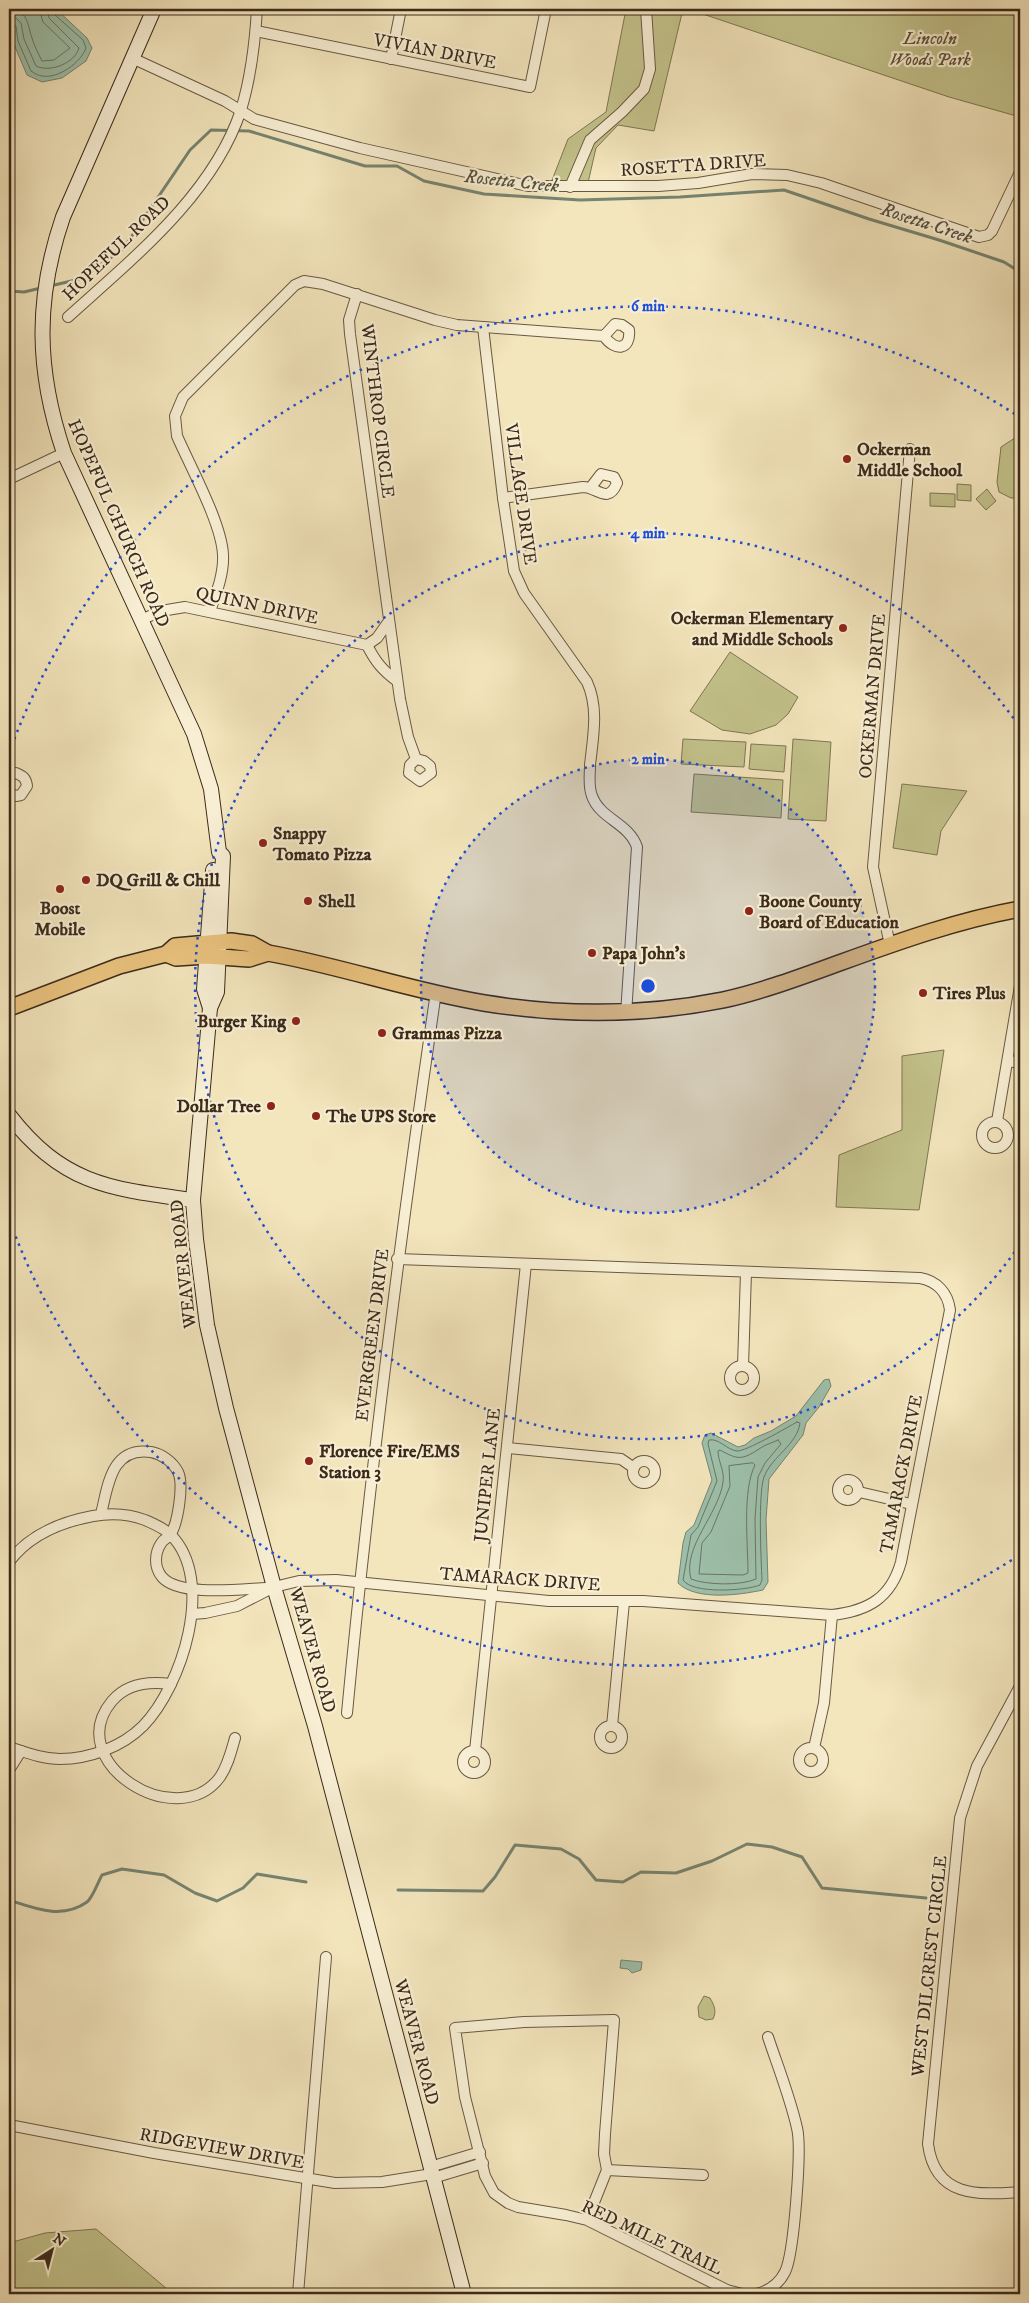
<svg xmlns="http://www.w3.org/2000/svg" width="1029" height="2303" font-family="'IM FELL DW Pica',serif">
<style>
.green{fill:#c3c28b;stroke:#7f7653}
.water{fill:#9dc0ab;stroke:#768471}
.lines{fill:none;stroke-linecap:round;stroke-linejoin:round}
.shore{stroke:#6c7563;stroke-width:1}
.stream{stroke:#768471;stroke-width:3}
.street-casing{stroke:#695943;stroke-width:12}
.secondary-casing{stroke:#3b2a1b;stroke-width:16}
.primary-casing{stroke:#3b2a1b;stroke-width:18}
.street{stroke:#f7eed3;stroke-width:10}
.secondary{stroke:#f7eed3;stroke-width:14}
.primary{stroke:#eac27e;stroke-width:15}
.ring{fill:none;stroke:#1d4ed8;stroke-width:2.5;stroke-dasharray:2.5 5}
.poi-dot{fill:#8f2418;stroke:#f7eed3;stroke-width:2}
.labels{text-anchor:middle;stroke-width:4.5;stroke-linejoin:round;paint-order:stroke}
.park-label{font-size:18px;font-style:italic;fill:#5d5037;stroke:#f7eed3}
.street-label{font-size:18px;fill:#3b2a1b;stroke:#f7eed3}
.poi-label{font-size:18px;font-weight:bold;fill:#3b2a1b;stroke:#f7eed3;text-anchor:start}
.water-label{font-size:19px;font-style:italic;fill:#54503f;stroke:#f7eed3}
.centre{fill:#1d4ed8;stroke:#f7eed3;stroke-width:2.5}
.ring-label{font-size:15px;text-anchor:middle;font-weight:bold;fill:#1d4ed8;stroke:#f7eed3;stroke-width:4.5;stroke-linejoin:round;paint-order:stroke}
</style>
<rect width="100%" height="100%" fill="#f3e5bc"/>
<filter id="stains"><feTurbulence type="fractalNoise" baseFrequency=".004" numOctaves="4"/><feColorMatrix values="0 0 0 0 .2 0 0 0 0 .09 0 0 0 0 .02 0 0 0 .5 -.17"/></filter>
<radialGradient id="worn" r=".72"><stop offset=".6" stop-color="#630" stop-opacity="0"/><stop offset="1" stop-color="#630" stop-opacity=".3"/></radialGradient>
<g class="green">
<path d="M626,9H683L654,131L618,125L596,148L587,187L549,188L568,139L606,112Z"/>
<path d="M688,9H1020V117L949,97Z"/>
<path d="M1018,436H1020V498H1011L999,492L997,482L1001,447Z"/>
<path d="M957,484L971,485V501L957,500Z"/>
<path d="M987,489L996,501L986,510L976,499Z"/>
<path d="M930,493L955,494V507L930,506Z"/>
<path d="M730,652L798,697L788,714L776,725L750,734L722,730L690,711Z"/>
<path d="M683,739L746,742L744,767L681,764Z"/>
<path d="M793,739L831,742L826,821L788,819Z"/>
<path d="M751,744L786,746L784,772L749,769Z"/>
<path d="M694,774L783,780L781,818L691,812Z"/>
<path d="M902,784L967,791L941,831L937,855L893,848Z"/>
<path d="M944,1050L919,1210L836,1207L839,1155L902,1130V1056Z"/>
<path d="M704,1996L710,1998C714,2005 717,2011 713,2019L706,2020L699,2017L698,2007Z"/>
<path d="M96,2229L167,2289L190,2294H9V2243L45,2233Z"/>
</g>
<g class="water">
<path d="M9,9H56L87,38L92,48L86,61L62,78L42,82L27,75L13,42Z"/>
<path d="M829,1379L831,1386L819,1407L806,1423L803,1435L769,1479L766,1520L768,1582L763,1590C739,1595 696,1601 678,1583L683,1543L686,1532L694,1525L712,1480L702,1443L705,1435L711,1433L738,1447L745,1445L754,1438L771,1431L796,1416L824,1380Z"/>
<path d="M621,1960L642,1962L641,1970L632,1973L628,1969L620,1968Z"/>
</g>
<g class="lines">
<g class="shore">
<path d="M9,9C28,10 27,23 32,38C34,45 38,53 42,61L54,60L70,48L43,22L39,9"/>
<path d="M9,16L16,18L21,23L24,39L36,66C50,73 75,63 79,48L49,18L47,9"/>
<path d="M9,23L16,26L18,41L31,71C34,73 39,76 42,76C59,79 81,62 86,48L83,40L54,14L53,9"/>
<path d="M797,1422L800,1423C797,1445 772,1456 764,1477C758,1494 761,1559 762,1580L760,1585C745,1591 692,1594 683,1580L691,1535L698,1527L717,1481L708,1444L709,1440C719,1438 727,1450 737,1451C745,1452 788,1427 797,1422Z"/>
<path d="M778,1440L781,1444L765,1463L758,1477L755,1519L756,1579C740,1586 706,1585 691,1579C682,1547 719,1514 723,1482C725,1472 718,1461 718,1451L720,1450C738,1460 742,1460 759,1449C764,1445 772,1443 778,1440Z"/>
<path d="M753,1463L755,1465C742,1491 748,1544 748,1573L743,1575L699,1574L702,1543L711,1532L730,1486L729,1466Z"/>
</g>
<g class="stream">
<path d="M50,286L80,279L123,249L190,150L211,130L249,131L365,166H397L424,181L484,194L580,200L680,197L784,190L869,219L939,240L1004,262L1020,272"/>
<path d="M9,291L24,292L41,288"/>
<path d="M398,1890L483,1891L495,1877L515,1845L561,1849L579,1859L596,1880L623,1882L641,1872L676,1873L712,1861L747,1844L772,1847L802,1857L822,1888L926,1898"/>
<path d="M9,1900C34,1908 62,1920 87,1902C93,1897 98,1882 102,1875L122,1869L164,1875L195,1893L217,1901L243,1888L257,1874L306,1882"/>
</g>
<g class="street-casing">
<g id="street">
<path d="M256,31L530,87L546,9"/>
<path d="M132,58L225,101L254,119L360,148L528,186H658L698,183L752,174L787,175L821,183L979,237L988,235L992,231L1020,172"/>
<path d="M391,59L401,9"/>
<path d="M570,187L590,140L622,112L644,89L650,69L646,9"/>
<path d="M357,294L349,320L350,334L400,699L408,737L416,759L410,765L409,773L420,781L431,773L430,766L424,761L416,759"/>
<path d="M68,317C132,259 213,195 241,110C251,77 255,43 257,9"/>
<path d="M483,327L503,498L514,571L524,593L587,682C599,708 593,737 590,765C590,776 588,786 592,796C600,819 629,823 637,847L626,1014"/>
<path d="M9,479L64,453"/>
<path d="M503,498L583,487C597,487 608,505 617,483L614,477L601,474L591,487"/>
<path d="M210,611C216,594 224,574 223,555C222,524 190,466 177,436L175,416L183,397L295,285L304,281L323,284L435,320L457,325L604,336C615,352 631,350 629,330L622,325L615,324L604,336"/>
<path d="M141,620L161,611L185,607L367,645L377,638L389,621"/>
<path d="M367,645C375,661 382,670 397,681"/>
<path d="M9,776L16,773C23,776 26,778 27,786L21,795L16,796L9,793"/>
<path d="M890,945L873,867L910,449"/>
<path d="M1008,1061L1020,1063"/>
<path d="M997,1121L1020,986"/>
<circle cx="995" cy="1135" r="13"/>
<circle cx="742" cy="1378" r="12"/>
<path d="M743,1366L746,1272"/>
<path d="M507,1448L621,1459L634,1468"/>
<circle cx="644" cy="1472" r="11"/>
<circle cx="848" cy="1490" r="10"/>
<path d="M859,1492L911,1504"/>
<path d="M101,1514C108,1486 111,1446 151,1452C162,1454 173,1462 178,1472C184,1484 178,1524 170,1535C168,1538 164,1539 162,1542C154,1553 154,1567 162,1577C179,1597 242,1589 266,1588"/>
<path d="M9,1562C29,1535 61,1522 93,1516C110,1513 129,1514 145,1520C154,1524 164,1528 171,1535C216,1581 182,1686 143,1726C122,1747 89,1759 60,1759C42,1759 25,1752 9,1747"/>
<path d="M192,1614L205,1613L237,1606L274,1587L299,1581L336,1580L549,1601H643L832,1615C868,1611 891,1598 901,1562L950,1310C948,1293 937,1281 920,1278L397,1259"/>
<path d="M171,1684C149,1681 127,1683 112,1701C61,1762 177,1835 220,1777C228,1765 231,1752 235,1738"/>
<path d="M1020,1686L977,1766L960,1818L928,2144C935,2198 978,2195 1020,2192"/>
<path d="M347,1713C370,1471 401,1231 436,992"/>
<circle cx="611" cy="1737" r="11"/>
<path d="M612,1726L624,1602"/>
<path d="M814,1748L824,1703L832,1615"/>
<circle cx="811" cy="1760" r="12"/>
<circle cx="474" cy="1762" r="11"/>
<path d="M475,1751L526,1264"/>
<path d="M9,1770L21,1751"/>
<path d="M9,2125L154,2153L335,2183L382,2182L432,2174"/>
<path d="M430,2167L480,2152"/>
<path d="M607,2170L703,2175"/>
<path d="M433,2178L483,2163"/>
<path d="M587,2220L607,2170L604,2154L605,2134L614,2020L524,2022L455,2028L465,2097L485,2176L494,2193L508,2203L518,2207L566,2215L587,2220L727,2290L742,2294"/>
<path d="M298,2294L326,1957"/>
<path d="M756,2294C769,2291 779,2284 785,2272C794,2254 802,2148 797,2128C790,2097 778,2067 768,2037"/>
</g>
</g>
<g class="secondary-casing">
<g id="secondary">
<path d="M154,9L63,217C35,299 36,370 64,453L194,734L211,789L219,852L223,856L217,992L210,1008L193,1200L196,1239L207,1325L226,1408L274,1587L315,1726L464,2294"/>
<path d="M210,1008L204,989L213,870"/>
<path d="M9,1115C63,1185 111,1189 193,1200"/>
</g>
</g>
<g class="primary-casing">
<g id="primary">
<path d="M166,954L176,958L206,956L249,959L268,953"/>
<path d="M9,1008L119,966L166,954L175,946L231,941L252,944L268,953C341,966 411,991 484,1003C565,1016 643,1016 723,1000C764,991 803,976 842,962C900,941 959,920 1020,909"/>
</g>
</g>
<use href="#street" class="street"/>
<use href="#secondary" class="secondary"/>
<use href="#primary" class="primary"/>
</g>
<circle cx="648" cy="986" r="227" fill="#1d4ed8" fill-opacity=".12"/>
<g class="ring">
<circle cx="648" cy="986" r="227"/>
<path d="M1019 1246A453 453 0 1 1 1019 726"/>
<path d="M1018 1556A680 680 0 0 1 9 1219M9 753A680 680 0 0 1 1018 416"/>
</g>
<g class="poi-dot">
<circle cx="847" cy="459" r="5"/>
<circle cx="843" cy="628" r="5"/>
<circle cx="263" cy="843" r="5"/>
<circle cx="86" cy="880" r="5"/>
<circle cx="60" cy="889" r="5"/>
<circle cx="308" cy="901" r="5"/>
<circle cx="749" cy="911" r="5"/>
<circle cx="592" cy="953" r="5"/>
<circle cx="923" cy="993" r="5"/>
<circle cx="296" cy="1021" r="5"/>
<circle cx="382" cy="1033" r="5"/>
<circle cx="271" cy="1106" r="5"/>
<circle cx="316" cy="1116" r="5"/>
<circle cx="309" cy="1461" r="5"/>
</g>
<g class="labels">
<g class="park-label">
<text x="930" y="44">Lincoln<tspan x="930" dy="21">Woods Park</tspan></text>
</g>
<g class="street-label">
<text transform="translate(435 51) rotate(11)" y="6">VIVIAN DRIVE</text>
<text transform="translate(693 165) rotate(-4)" y="6">ROSETTA DRIVE</text>
<text transform="translate(116 248) rotate(-44)" y="6">HOPEFUL ROAD</text>
<text transform="translate(378 411) rotate(83)" y="6">WINTHROP CIRCLE</text>
<text transform="translate(521 494) rotate(82)" y="6">VILLAGE DRIVE</text>
<text transform="translate(119 523) rotate(66)" y="6">HOPEFUL CHURCH ROAD</text>
<text transform="translate(257 605) rotate(12)" y="6">QUINN DRIVE</text>
<text transform="translate(872 696) rotate(-85)" y="6">OCKERMAN DRIVE</text>
<text transform="translate(183 1264) rotate(-96)" y="6">WEAVER ROAD</text>
<text transform="translate(372 1335) rotate(-83)" y="6">EVERGREEN DRIVE</text>
<text transform="translate(901 1474) rotate(-79)" y="6">TAMARACK DRIVE</text>
<text transform="translate(487 1475) rotate(-84)" y="6">JUNIPER LANE</text>
<text transform="translate(520 1579) rotate(4)" y="6">TAMARACK DRIVE</text>
<text transform="translate(313 1650) rotate(74)" y="6">WEAVER ROAD</text>
<text transform="translate(929 1966) rotate(-84)" y="6">WEST DILCREST CIRCLE</text>
<text transform="translate(417 2042) rotate(75)" y="6">WEAVER ROAD</text>
<text transform="translate(222 2148) rotate(10)" y="6">RIDGEVIEW DRIVE</text>
<text transform="translate(652 2237) rotate(25)" y="6">RED MILE TRAIL</text>
</g>
<g class="poi-label">
<text x="857" y="455">Ockerman<tspan x="857" dy="21">Middle School</tspan></text>
<text x="833" y="624" text-anchor="end">Ockerman Elementary<tspan x="833" dy="21">and Middle Schools</tspan></text>
<text x="273" y="839">Snappy<tspan x="273" dy="21">Tomato Pizza</tspan></text>
<text x="96" y="886">DQ Grill &amp; Chill</text>
<text x="318" y="907">Shell</text>
<text x="759" y="907">Boone County<tspan x="759" dy="21">Board of Education</tspan></text>
<text x="60" y="914" text-anchor="middle">Boost<tspan x="60" dy="21">Mobile</tspan></text>
<text x="602" y="959">Papa John's</text>
<text x="933" y="999">Tires Plus</text>
<text x="286" y="1027" text-anchor="end">Burger King</text>
<text x="392" y="1039">Grammas Pizza</text>
<text x="261" y="1112" text-anchor="end">Dollar Tree</text>
<text x="326" y="1122">The UPS Store</text>
<text x="319" y="1457">Florence Fire/EMS<tspan x="319" dy="21">Station 3</tspan></text>
</g>
<g class="water-label">
<text transform="translate(512 180) rotate(6)" y="7">Rosetta Creek</text>
<text transform="translate(927 222) rotate(18)" y="7">Rosetta Creek</text>
</g>
</g>
<circle cx="648" cy="986" r="8" class="centre"/>
<g class="ring-label">
<text x="648" y="311">6 min</text>
<text x="648" y="538">4 min</text>
<text x="648" y="764">2 min</text>
</g>
<rect width="1029" height="2303" fill="none" stroke="#f3e5bc" stroke-width="30"/>
<rect x="10" y="10" width="1009" height="2283" fill="none" stroke="#3b2a1b" stroke-width="2.5"/>
<rect x="15" y="15" width="999" height="2273" fill="none" stroke="#3b2a1b"/>
<g transform="translate(52 2250) rotate(36)" stroke="#f7eed3" stroke-width="4" paint-order="stroke">
<path d="M0-4L9 19L0 12L-9 19Z" fill="#3b2a1b"/>
<text y="-8" font-size="14" font-weight="bold" text-anchor="middle" fill="#3b2a1b">N</text>
</g>
<rect width="100%" height="100%" filter="url(#stains)"/>
<rect width="100%" height="100%" fill="url(#worn)"/>
</svg>
